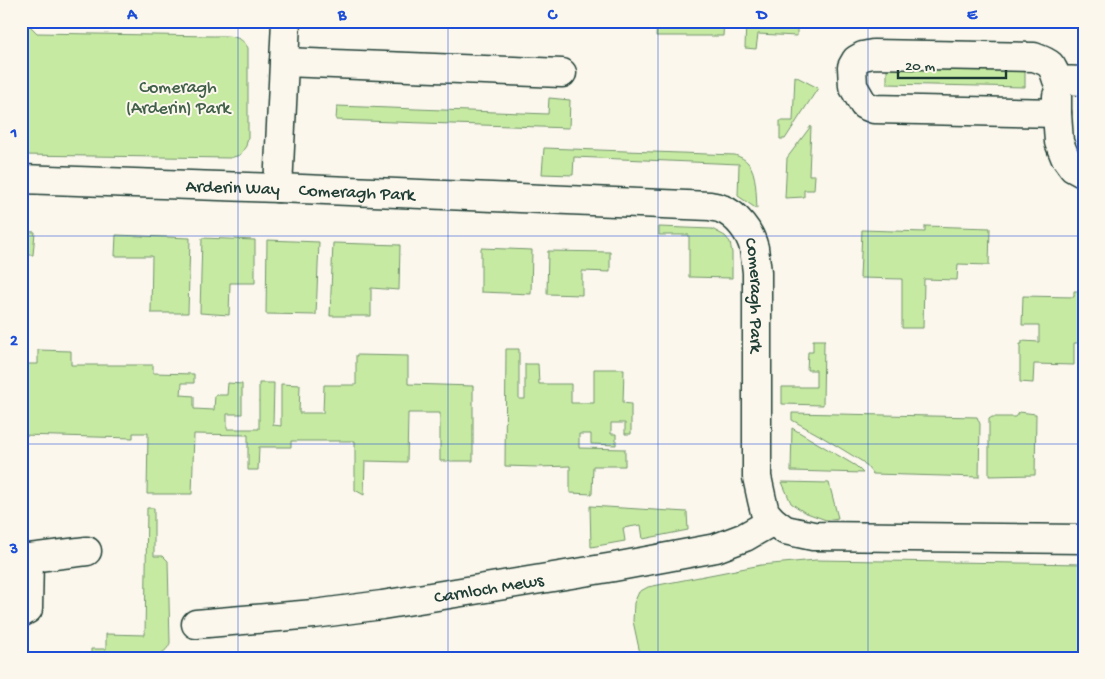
<svg xmlns="http://www.w3.org/2000/svg" width="1105" height="679" font-family="'Gochi Hand',sans-serif">
<style>
.green{fill:#c7eaa3;stroke:#73946c}
.lines{fill:none;stroke-linecap:round;stroke-linejoin:round}
.minor-casing{stroke:#1f3d34;stroke-width:31}
.minor{stroke:#fbf7ec;stroke-width:28}
.grid{fill:none;stroke:#1d4ed8;stroke-width:1;stroke-opacity:0.55}
.labels{text-anchor:middle;stroke-width:4;stroke-linejoin:round;paint-order:stroke}
.park-label{font-size:18px;fill:#41604a;stroke:#fbf7ec}
.street-label{font-size:18px;fill:#1f3d34;stroke:#fbf7ec}
.neatline{fill:none;stroke:#1d4ed8;stroke-width:2}
.grid-label{font-size:16px;text-anchor:middle;font-weight:bold;fill:#1d4ed8}
</style>
<rect width="100%" height="100%" fill="#fbf7ec"/>
<filter id="ink" filterUnits="userSpaceOnUse"><feTurbulence type="fractalNoise" baseFrequency=".02" numOctaves="2"/><feDisplacementMap in="SourceGraphic" scale="10" xChannelSelector="R" yChannelSelector="G"/><feConvolveMatrix kernelMatrix="1 2 1 2 8 2 1 2 1" color-interpolation-filters="sRGB"/></filter>
<g filter="url(#ink)">
<g class="green">
<path d="M657,21H724L723,36H656Z"/>
<path d="M746,21H797V36L758,34L756,49L745,48Z"/>
<path d="M21,25L30,26L37,33L211,36C226,36 241,34 248,48V137L246,146L240,155L230,158L23,155V145L21,144Z"/>
<path d="M887,67L1025,70V87L887,84Z"/>
<path d="M795,76L818,88L785,139H780V121H793Z"/>
<path d="M549,98L570,100L569,128L336,120L337,106L548,114Z"/>
<path d="M811,126L809,175H815L814,190H804V197L785,198L787,158Z"/>
<path d="M544,148L735,155C740,157 745,159 748,163C757,172 756,197 757,209L738,196L739,164L574,157L573,175L542,174Z"/>
<path d="M925,226L990,228L989,265L958,264L957,280L924,279L923,328H902V279L860,278L862,230L925,232Z"/>
<path d="M659,227L712,229L725,236L730,242L732,253V278L689,277V235H659Z"/>
<path d="M21,231L35,232L33,255H24L23,261H21Z"/>
<path d="M116,235L190,238L188,313H151L152,256H115Z"/>
<path d="M202,238L255,240V283H230L229,315L200,313Z"/>
<path d="M267,240L319,242L316,315L266,314Z"/>
<path d="M333,243L400,245L399,290L371,288V316H330Z"/>
<path d="M481,248L532,250L531,294L481,292Z"/>
<path d="M548,251L610,252V272L582,271V295L547,294Z"/>
<path d="M1074,291H1084V343H1074V365L1034,364L1033,383L1020,382V344H1022V341L1039,342V325H1022L1023,296L1074,297Z"/>
<path d="M813,340H825L824,341L823,405L782,404V387H816V370H807L808,352H813Z"/>
<path d="M506,349H519V399H525V364H538L539,384H571V403H594V369H624L623,403L631,404V434H625V423H611V434H616V445L591,444V434H579V448L625,449V466H593L592,494L570,493V466L538,467L505,466Z"/>
<path d="M38,350L71,351V365H153V373L194,374V383H182L181,395L194,396V409L214,410L215,395H227L228,383L242,384V414H227V429H259V383H274L273,425L281,426V384L300,385L299,413H323L324,385H356V355L408,356V384L473,386V461H440V413H408L407,462L365,461L364,495L355,490V441H291V447H259L258,470H248V435L194,434L192,494H147L148,433H133V438L21,435V364H38Z"/>
<path d="M1019,412L1036,414L1035,475L989,476V419L992,417H1015Z"/>
<path d="M792,413L977,417L980,424L979,477L873,474L863,462L819,435L792,420Z"/>
<path d="M792,428L856,466L863,473L791,471Z"/>
<path d="M782,482L829,483L838,518L826,520L804,512L791,503Z"/>
<path d="M590,506L687,512L688,530L643,539L641,525L623,528L625,541L591,547Z"/>
<path d="M147,508H154V556H163L168,561L170,643C168,648 165,652 159,654C142,661 110,658 91,658V649H106V634L145,635Z"/>
<path d="M816,560L1084,564V658H641L633,621L634,603L639,592L648,587L761,565Z"/>
</g>
<g class="lines">
<g class="minor-casing">
<g id="minor">
<path d="M284,62L562,73"/>
<path d="M1057,96V113L1059,142L1065,157L1073,168L1084,174"/>
<path d="M1057,113L874,109L864,105L853,86L852,67L856,60L863,56L873,54L1034,57C1051,63 1052,64 1057,80L1084,81"/>
<path id="s1" d="M21,179L278,188L710,206C713,207 718,207 722,209C737,215 750,232 754,248C755,256 756,264 757,272V477L762,500L765,512L773,521L785,530L813,536L1084,539"/>
<path d="M278,188L286,21"/>
<path d="M21,559L87,551"/>
<path d="M21,613L28,609L29,558"/>
<path id="s2" d="M196,624L314,614L382,605L614,567L716,548L745,537L773,521"/>
</g>
</g>
<use href="#minor" class="minor"/>
</g>
</g>
<path class="grid" d="M238,21V658M448,21V658M658,21V658M868,21V658M21,236H1084M21,444H1084"/>
<g class="labels">
<g class="park-label">
<text x="178" y="92">Comeragh<tspan x="178" dy="21">(Arderin) Park</tspan></text>
</g>
<g class="street-label">
<text dy="6" stroke="none"><textPath href="#s1" startOffset="212">Arderin Way</textPath></text>
<text dy="6" stroke="none"><textPath href="#s1" startOffset="336">Comeragh Park</textPath></text>
<text dy="6" stroke="none"><textPath href="#s1" startOffset="801">Comeragh Park</textPath></text>
<text dy="6" stroke="none"><textPath href="#s2" startOffset="295">Carnloch Mews</textPath></text>
</g>
</g>
<rect width="1105" height="679" fill="none" stroke="#fbf7ec" stroke-width="55"/>
<path d="M898 70v8h108v-8" fill="none" stroke="#1f3d34" stroke-width="2.5"/>
<text x="905" y="70" font-size="15" fill="#1f3d34" stroke="#fbf7ec" stroke-width="4" paint-order="stroke">20 m</text>
<rect x="28" y="28" width="1050" height="624" class="neatline"/>
<g class="grid-label">
<text x="132" y="19">A</text>
<text x="342" y="19">B</text>
<text x="552" y="19">C</text>
<text x="762" y="19">D</text>
<text x="972" y="19">E</text>
<text x="14" y="137">1</text>
<text x="14" y="345">2</text>
<text x="14" y="553">3</text>
</g>
</svg>
